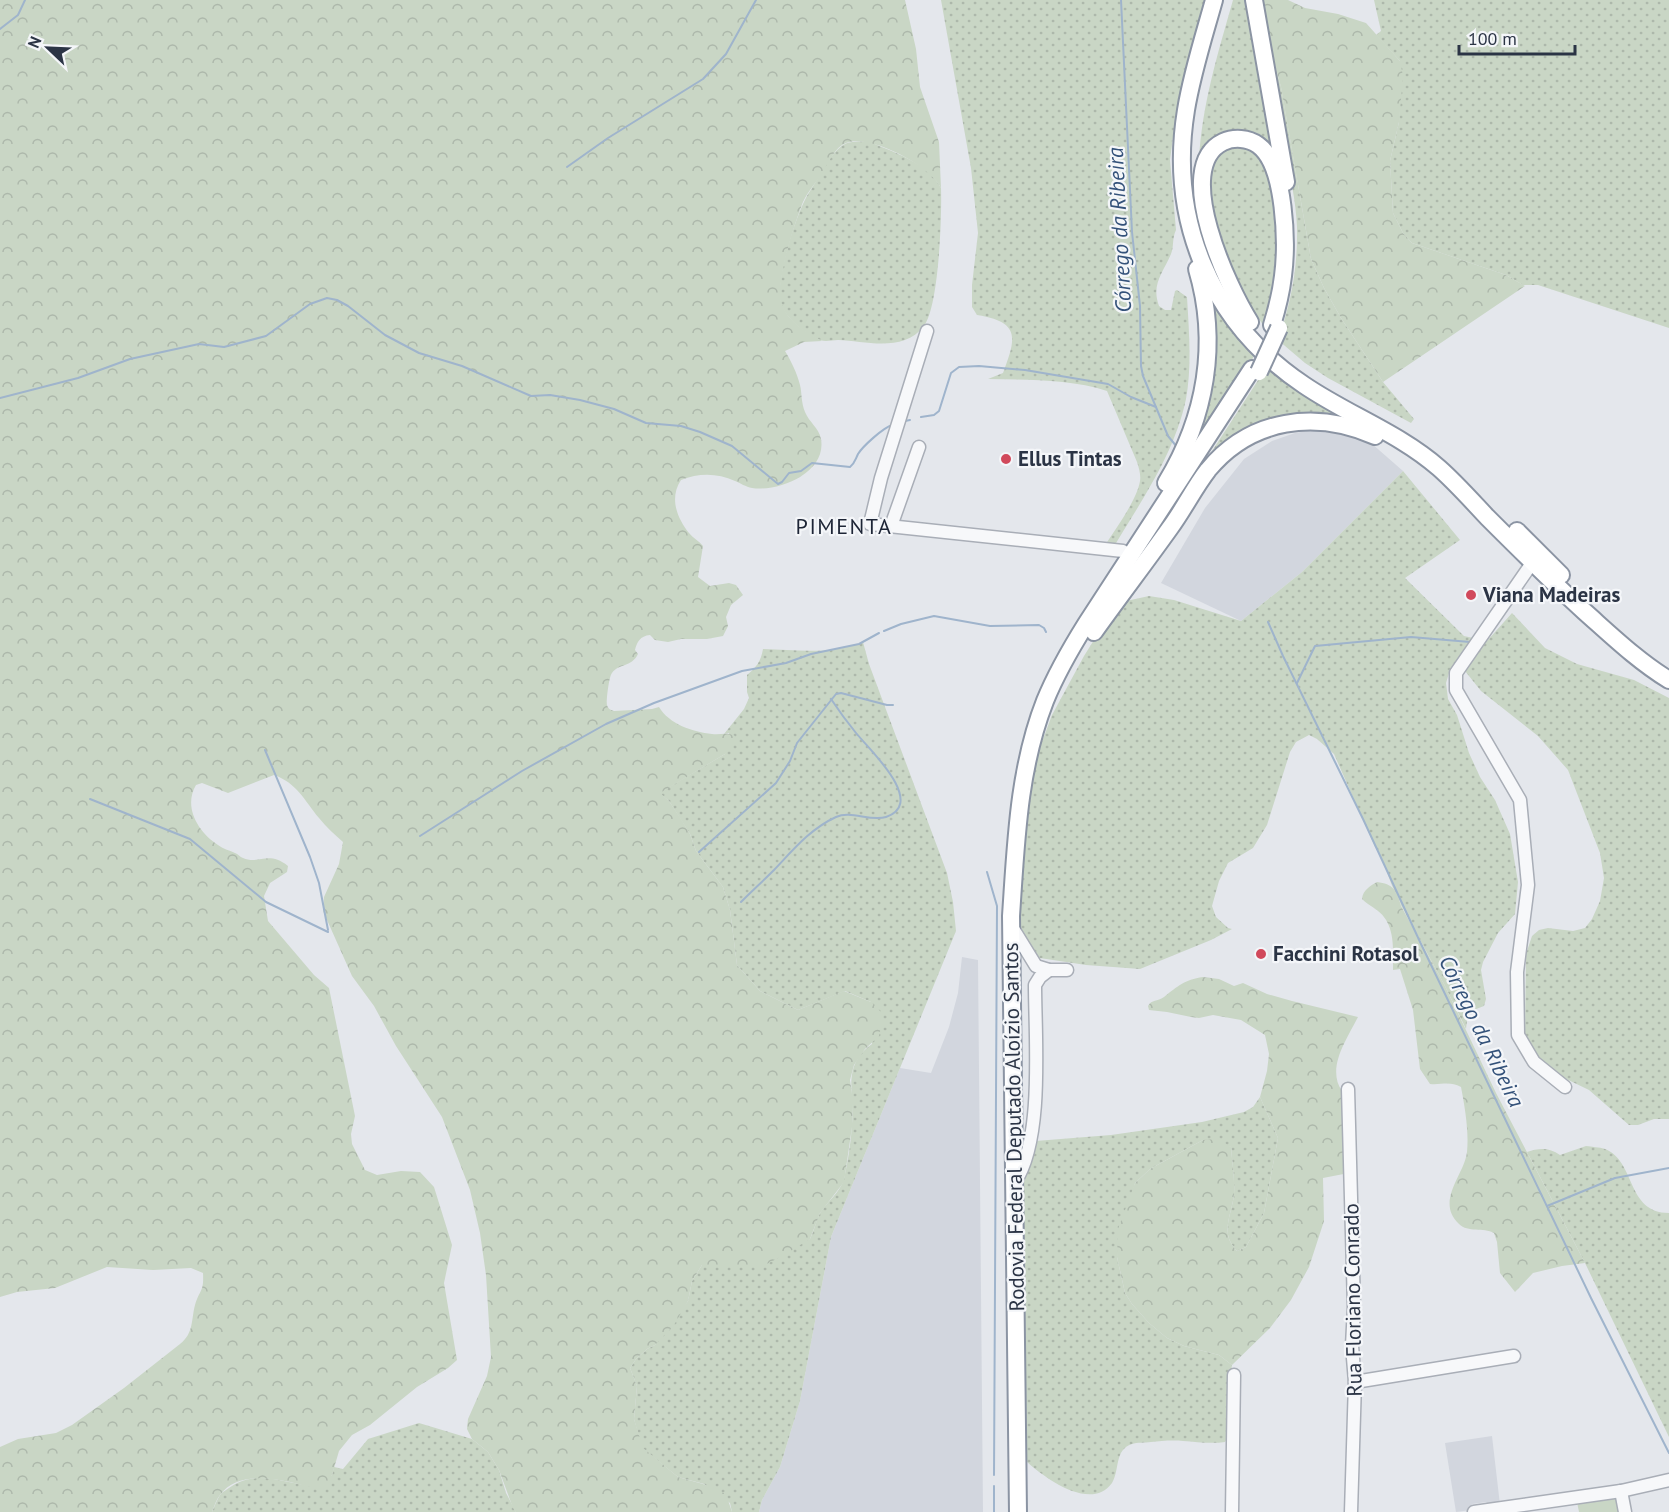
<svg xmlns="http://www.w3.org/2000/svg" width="1669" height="1512" font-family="'PT Sans',sans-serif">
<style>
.built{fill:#d2d6de}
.grass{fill:url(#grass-dots)}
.forest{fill:url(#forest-crowns)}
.park{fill:#c9d6c5}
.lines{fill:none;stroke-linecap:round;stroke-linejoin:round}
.stream{stroke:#9fb4cc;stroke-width:2}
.minor-casing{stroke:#a9aeb7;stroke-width:15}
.highway-casing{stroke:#8b94a3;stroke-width:20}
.minor{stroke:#f7f8fa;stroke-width:12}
.highway{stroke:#fff;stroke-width:16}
.highway-bridge-casing{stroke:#8b94a3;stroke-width:20;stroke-linecap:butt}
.highway-bridge{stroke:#fff;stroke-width:16}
.poi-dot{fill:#d1495b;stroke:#f4f6f9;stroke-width:2}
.labels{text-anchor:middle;stroke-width:4.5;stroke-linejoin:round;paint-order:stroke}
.poi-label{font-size:21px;font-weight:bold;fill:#2b3445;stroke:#f4f6f9;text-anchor:start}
.street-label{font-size:21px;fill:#2b3445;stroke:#f4f6f9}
.water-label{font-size:22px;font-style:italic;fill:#34527a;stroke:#f4f6f9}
.neighbourhood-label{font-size:22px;letter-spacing:1.5px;fill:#1d2536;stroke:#f4f6f9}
</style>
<defs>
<pattern id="grass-dots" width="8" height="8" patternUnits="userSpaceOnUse" patternTransform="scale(1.5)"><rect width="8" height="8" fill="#c9d6c5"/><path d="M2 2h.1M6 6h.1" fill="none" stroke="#adb8ab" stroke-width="1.8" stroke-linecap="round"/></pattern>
<pattern id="forest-crowns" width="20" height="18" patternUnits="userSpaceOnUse" patternTransform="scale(1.5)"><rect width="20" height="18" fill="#c9d6c5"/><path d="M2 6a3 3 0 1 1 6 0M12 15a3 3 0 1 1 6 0" fill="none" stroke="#adb8ab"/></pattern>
</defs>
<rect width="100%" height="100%" fill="#e4e7ec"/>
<g class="built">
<path d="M1314,430L1351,436L1371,443L1403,471L1302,572L1241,621L1161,583L1205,508L1244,459L1272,441L1295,433Z"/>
<path d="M962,957L978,960L983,1512H759L762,1500L780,1467L800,1401L831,1237L900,1068L931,1073L949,1027L958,993Z"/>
<path d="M1492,1436L1500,1505L1491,1507L1486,1502L1472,1504L1471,1510L1456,1512L1445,1443Z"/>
</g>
<g class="grass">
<path d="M941,0H1211L1173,137L1170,160L1176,230C1172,238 1174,247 1171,254C1163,273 1151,284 1159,306L1165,310H1171L1175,291L1177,290L1187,297C1189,331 1192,366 1186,399C1174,456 1139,504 1110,553L1106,544C1116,528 1137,500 1140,481C1141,475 1139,468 1137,462L1107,391C1070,379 1027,380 988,379L1003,373C1016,338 1021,322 977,315L972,307V285L978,233L971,168Z"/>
<path d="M1233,0H1251L1280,168L1255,136L1201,161L1199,160C1202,104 1218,53 1233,0Z"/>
<path d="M1374,0H1669V328L1538,285H1523L1506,275L1412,243L1403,233L1393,213L1390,161L1399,122L1400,61L1376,35L1381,31Z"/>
<path d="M1265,28L1281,87L1311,259L1324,288L1341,318L1383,382L1414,419L1411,423L1328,378L1305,363L1278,340C1291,303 1298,267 1297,227C1296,201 1290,176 1285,150C1276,109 1268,70 1265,28Z"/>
<path d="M867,141C891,151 929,163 941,188C942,215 939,306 924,326C903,353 866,341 838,340C832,340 826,342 820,340C806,334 786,319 781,304C774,282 797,210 810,191C820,177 829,153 845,144C850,141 860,142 867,141Z"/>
<path d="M1241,147L1251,149L1260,156L1271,177L1281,250L1266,329C1253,311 1238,290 1229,270C1225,260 1223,249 1220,238C1212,211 1193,147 1241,147Z"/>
<path d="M1212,301L1230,327L1254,356L1239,383L1178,470Z"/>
<path d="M1266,368L1299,391L1344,417L1253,430L1153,542Z"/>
<path d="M1403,471L1460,540L1405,578L1464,636L1487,641L1512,613L1545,648L1577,664L1634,680L1669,698V1119H1654L1638,1125H1629L1589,1090L1558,1075L1544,1065L1528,1049L1525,1035L1526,954L1532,936L1539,930L1548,928L1573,931L1585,928L1592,919L1600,901L1604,878L1600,853L1568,770L1538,736L1481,691L1465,671L1457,669L1449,673L1446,683L1448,699L1457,715L1469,753L1480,777L1495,800L1510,834L1518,882L1515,914L1498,933L1483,962L1481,970L1486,999L1484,1006C1468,1012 1468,1012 1466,1029L1444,984L1401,905C1399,897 1394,891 1391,883C1385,868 1385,861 1375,847L1334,754L1317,739L1309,735L1296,742L1290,752L1267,825L1253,848L1228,863L1219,881L1212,906L1216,917L1228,928L1232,929L1211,940L1140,969L1086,965L1033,957L1020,934L1022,854L1033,766L1052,715L1084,656L1117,603L1149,596L1174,600L1241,621L1302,572Z"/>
<path d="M863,642L869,664L947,873L953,902L956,931L831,1237L800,1401L780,1467L762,1500L759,1512H732L730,1503L704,1484L678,1477L642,1448L634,1419L637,1386L630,1368L636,1359L647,1349L655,1345L688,1301L692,1281L702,1265L724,1264L810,1239C814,1231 816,1221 820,1213C827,1202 841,1191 844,1179C848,1161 851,1142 852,1124C855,1093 841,1066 872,1044L871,1002L845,991L798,1010L760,991L737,965L730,910L723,887L696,851L690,834L669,801L659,793L725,754L729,733L724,734L744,709L749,698L747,692V675C756,668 761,661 763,649C797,650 832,655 863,642Z"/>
<path d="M1260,1097L1278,1138L1264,1213L1246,1247L1237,1251C1219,1233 1232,1215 1234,1194C1235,1179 1232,1162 1231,1147L1203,1140L1150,1169L1135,1183L1117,1257L1125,1293L1132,1304L1149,1323L1167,1338L1184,1346L1219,1355L1232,1365L1229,1388L1232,1430L1225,1442C1211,1444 1197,1442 1183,1441C1172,1440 1161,1441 1151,1442C1145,1443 1137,1442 1132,1444C1114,1450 1120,1470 1112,1483C1091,1512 1045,1478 1027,1462L1023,1142L1111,1135L1202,1122L1244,1112L1253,1107Z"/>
<path d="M1586,1146C1592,1147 1599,1147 1605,1149C1636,1161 1626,1213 1669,1213V1437L1585,1263L1527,1152C1539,1148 1549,1147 1560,1155Z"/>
<path d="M419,1423L472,1439L488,1452L499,1470L506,1493L516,1512H212C214,1507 217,1500 220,1495C223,1491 228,1489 232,1486C259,1468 291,1486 320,1487L332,1475L334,1467L343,1469L368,1439Z"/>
</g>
<g class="forest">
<path d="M0,0H905L916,49L920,87L939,142L941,188C931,166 869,133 846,143C835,147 829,162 823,171C817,182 808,191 803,202C795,222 774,286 782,305C789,323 807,332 822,341L804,342L785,351C791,361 797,373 800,385C802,393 801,403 805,412C809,422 819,428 821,439C827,473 778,492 752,488C746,487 740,483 735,481C717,473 699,473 681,480C669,498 677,518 689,533C693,538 699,541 703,546L698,577L710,586L729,583L736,585L743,595L731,605L726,617L728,626L723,636L707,639H681L668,642L655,640L650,635C640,636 637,642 635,650L638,654C631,668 619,663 612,673C609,676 606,702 607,705C608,709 611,710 614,711L652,709L659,707C669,724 693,732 712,734C721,735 727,732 735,736L732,746L725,754L660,793L669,801L681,819L690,834L696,851L723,887L730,910L737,965L760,991L798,1010L844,991L871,1002L881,1012L883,1019L879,1036L865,1049L854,1065L850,1080L853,1101L852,1127L844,1182L820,1213L810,1239L782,1256L765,1265H702L692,1281L688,1301L674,1325L655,1345L647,1349L636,1359L630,1368L637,1386L634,1419L643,1448L678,1477L703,1484L726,1494L732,1512H516L513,1508L499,1470L488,1452L472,1439L467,1429L468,1419L487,1376L491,1357L486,1275L480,1233L470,1190L442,1117L396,1046L374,1006L352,976L323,911L324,897L339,864L343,842C335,835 326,827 319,818C304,800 297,783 274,775L228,793L202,783L196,785C183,807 198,832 218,845C223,849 229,850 235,853C238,854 240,857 243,858C259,865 268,850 288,866L287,872L270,883L264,896L268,921L314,975L329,988L355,1116L351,1134L352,1144L365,1170L377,1175L401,1171L420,1172L434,1187L452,1245L444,1283L457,1360L448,1368L417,1387L370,1425L352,1435L339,1451L332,1475L326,1486C315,1489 305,1486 294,1483C271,1478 236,1472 220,1495C216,1500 214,1507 212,1512H0V1447L18,1439L56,1433L72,1425L124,1388L180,1344C194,1333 191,1320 195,1305C200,1289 204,1292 203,1273L191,1268L153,1270L107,1267L55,1288L17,1292L0,1297Z"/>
<path d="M1261,0H1288L1305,8L1338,14L1366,23L1400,61L1403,76L1399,122L1390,161L1393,213L1403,233L1412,243L1506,275L1525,286L1383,382L1341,318L1324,288L1311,259L1281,87L1265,28Z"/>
<path d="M1377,882C1393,884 1397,890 1401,906L1444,984L1496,1093L1585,1263L1562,1266L1533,1273L1515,1292L1500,1273L1497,1242L1494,1233C1483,1227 1468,1233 1459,1224C1435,1201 1464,1176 1467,1152C1469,1131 1465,1108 1461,1087C1450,1081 1442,1085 1430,1084L1420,1069L1413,1010L1400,969L1393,970C1393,947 1396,922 1374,908C1370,905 1366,903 1362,899C1363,890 1370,886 1377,882Z"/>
<path d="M1203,977L1219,979L1234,986L1243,983L1267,994L1292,1001L1358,1017C1347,1039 1326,1068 1342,1091L1354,1172L1323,1178L1324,1221L1309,1267L1291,1300L1270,1328L1232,1365L1219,1355L1184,1346L1167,1338L1149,1323L1132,1304L1125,1293L1117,1257L1118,1229L1135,1183L1150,1169L1203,1140L1218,1139L1231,1147C1232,1162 1235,1178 1234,1194C1232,1215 1219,1233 1237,1251L1246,1247L1264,1213L1278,1138L1260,1097L1267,1071L1269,1054L1265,1035L1241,1020L1213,1015L1199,1018L1191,1017L1167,1012L1149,1010L1148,1006C1152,999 1157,1002 1164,997C1178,986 1184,980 1203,977Z"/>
</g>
<path class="park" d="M1615,1494L1619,1512H1579L1577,1502Z"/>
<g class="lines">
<g class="stream">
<path d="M1121,0L1132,232L1140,306L1141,366L1143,376L1168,436L1177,447"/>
<path d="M0,29L18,15L25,0"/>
<path d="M567,167L608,138L703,79L726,54L756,0"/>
<path d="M0,398L78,378L130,359L199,344L224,347L266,336L310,304L327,298L337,300L348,306L385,335L419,353L462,366L531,396L550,395L580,400L614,409L646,423L681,426L700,432L732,446L778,484L782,482L789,473L801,471L812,463L850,467C855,463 855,460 858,454C863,446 883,428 892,425"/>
<path d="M921,417L934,415L939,411L951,373L959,367L979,366L1025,370L1108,384L1131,397L1156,407"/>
<path d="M905,421L910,420"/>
<path d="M1268,622L1283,656L1363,819L1421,944L1591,1298L1669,1453"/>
<path d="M884,631L901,624L934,616L990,626L1039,625L1044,628L1046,632"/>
<path d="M1297,683L1315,646L1411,637L1470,642L1475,636"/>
<path d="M265,750L310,857L319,883L328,930"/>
<path d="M90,799L190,839L266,902L328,932"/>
<path d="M420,836L522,771L606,724L654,703L742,671L786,663L811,654L859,644L879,633"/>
<path d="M699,852L776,783L790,761L797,743L836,694L841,693L887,705H893"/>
<path d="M987,872L997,906L994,1475"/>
<path d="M741,902C752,891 763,881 774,870C793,850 810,829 836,817C851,810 870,822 886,817C928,803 867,747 856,733C847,722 839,711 831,699"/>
<path d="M1547,1206L1615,1178L1669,1168"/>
<path d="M994,1486V1512"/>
</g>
<g class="minor-casing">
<g id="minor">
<path d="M927,331L881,478L870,524L1123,551"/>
<path d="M891,526L919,447"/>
<path d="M1532,563L1456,673V690L1520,800L1528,885L1517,972L1518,1035L1534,1062L1565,1087"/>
<path d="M1012,927L1036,966L1049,970H1067"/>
<path d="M1348,1089L1354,1307L1352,1346L1355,1382L1351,1512"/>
<path d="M1015,1182C1044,1139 1035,1037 1035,985L1040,977L1049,970"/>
<path d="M1355,1382L1514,1356"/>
<path d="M1621,1491L1625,1512"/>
<path d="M1232,1512L1234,1375"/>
<path d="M1474,1512L1621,1491L1669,1480"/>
</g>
</g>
<g class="highway-casing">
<g id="highway">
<path d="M1214,0C1204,36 1192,73 1186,110C1168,220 1211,323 1304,385C1348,415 1399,433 1439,468C1456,483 1471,500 1487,517C1519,549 1551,581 1585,612C1612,636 1638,661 1669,680"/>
<path d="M1254,0L1286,182"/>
<path d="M1250,322C1229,289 1171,167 1223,142C1234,137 1248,138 1258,145C1286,165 1287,245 1283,276C1281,293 1277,309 1272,325"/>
<path d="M1166,483C1206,417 1219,343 1197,269"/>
<path d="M1517,531L1561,575"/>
<path d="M1094,632C1119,597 1145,563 1170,528C1184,509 1194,488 1208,470C1251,418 1316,410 1375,436"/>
<path d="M1018,1512L1011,916C1016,843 1018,770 1045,701C1056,674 1071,648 1086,624L1252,369"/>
</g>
</g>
<use href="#minor" class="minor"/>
<use href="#highway" class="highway"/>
<g class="highway-bridge-casing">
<path id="highway-bridge" d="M1259,372L1279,328"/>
</g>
<use href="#highway-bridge" class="highway-bridge"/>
</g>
<g class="poi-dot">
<circle cx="1006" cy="459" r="6"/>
<circle cx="1471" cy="595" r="6"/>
<circle cx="1261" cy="954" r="6"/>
</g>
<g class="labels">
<g class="poi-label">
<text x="1018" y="466">Ellus Tintas</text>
<text x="1483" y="602">Viana Madeiras</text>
<text x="1273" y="961">Facchini Rotasol</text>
</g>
<g class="street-label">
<text transform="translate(1014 1127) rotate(-91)" y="7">Rodovia Federal Deputado Aloízio Santos</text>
<text transform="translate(1353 1300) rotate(-91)" y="7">Rua Floriano Conrado</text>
</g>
<g class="water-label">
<text transform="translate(1119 230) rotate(-93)" y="8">Córrego da Ribeira</text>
<text transform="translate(1482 1031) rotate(64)" y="8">Córrego da Ribeira</text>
</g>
<g class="neighbourhood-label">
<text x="844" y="534">PIMENTA</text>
</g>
</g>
<g transform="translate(48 48) rotate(293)" stroke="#f4f6f9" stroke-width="4.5" paint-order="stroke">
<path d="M0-4.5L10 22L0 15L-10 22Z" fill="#2b3445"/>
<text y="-9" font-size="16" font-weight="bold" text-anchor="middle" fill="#2b3445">N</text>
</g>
<path d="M1459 45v9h116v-9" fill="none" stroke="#2b3445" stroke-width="3"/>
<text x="1468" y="45" font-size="18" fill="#2b3445" stroke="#f4f6f9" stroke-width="4.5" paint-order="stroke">100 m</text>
</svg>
